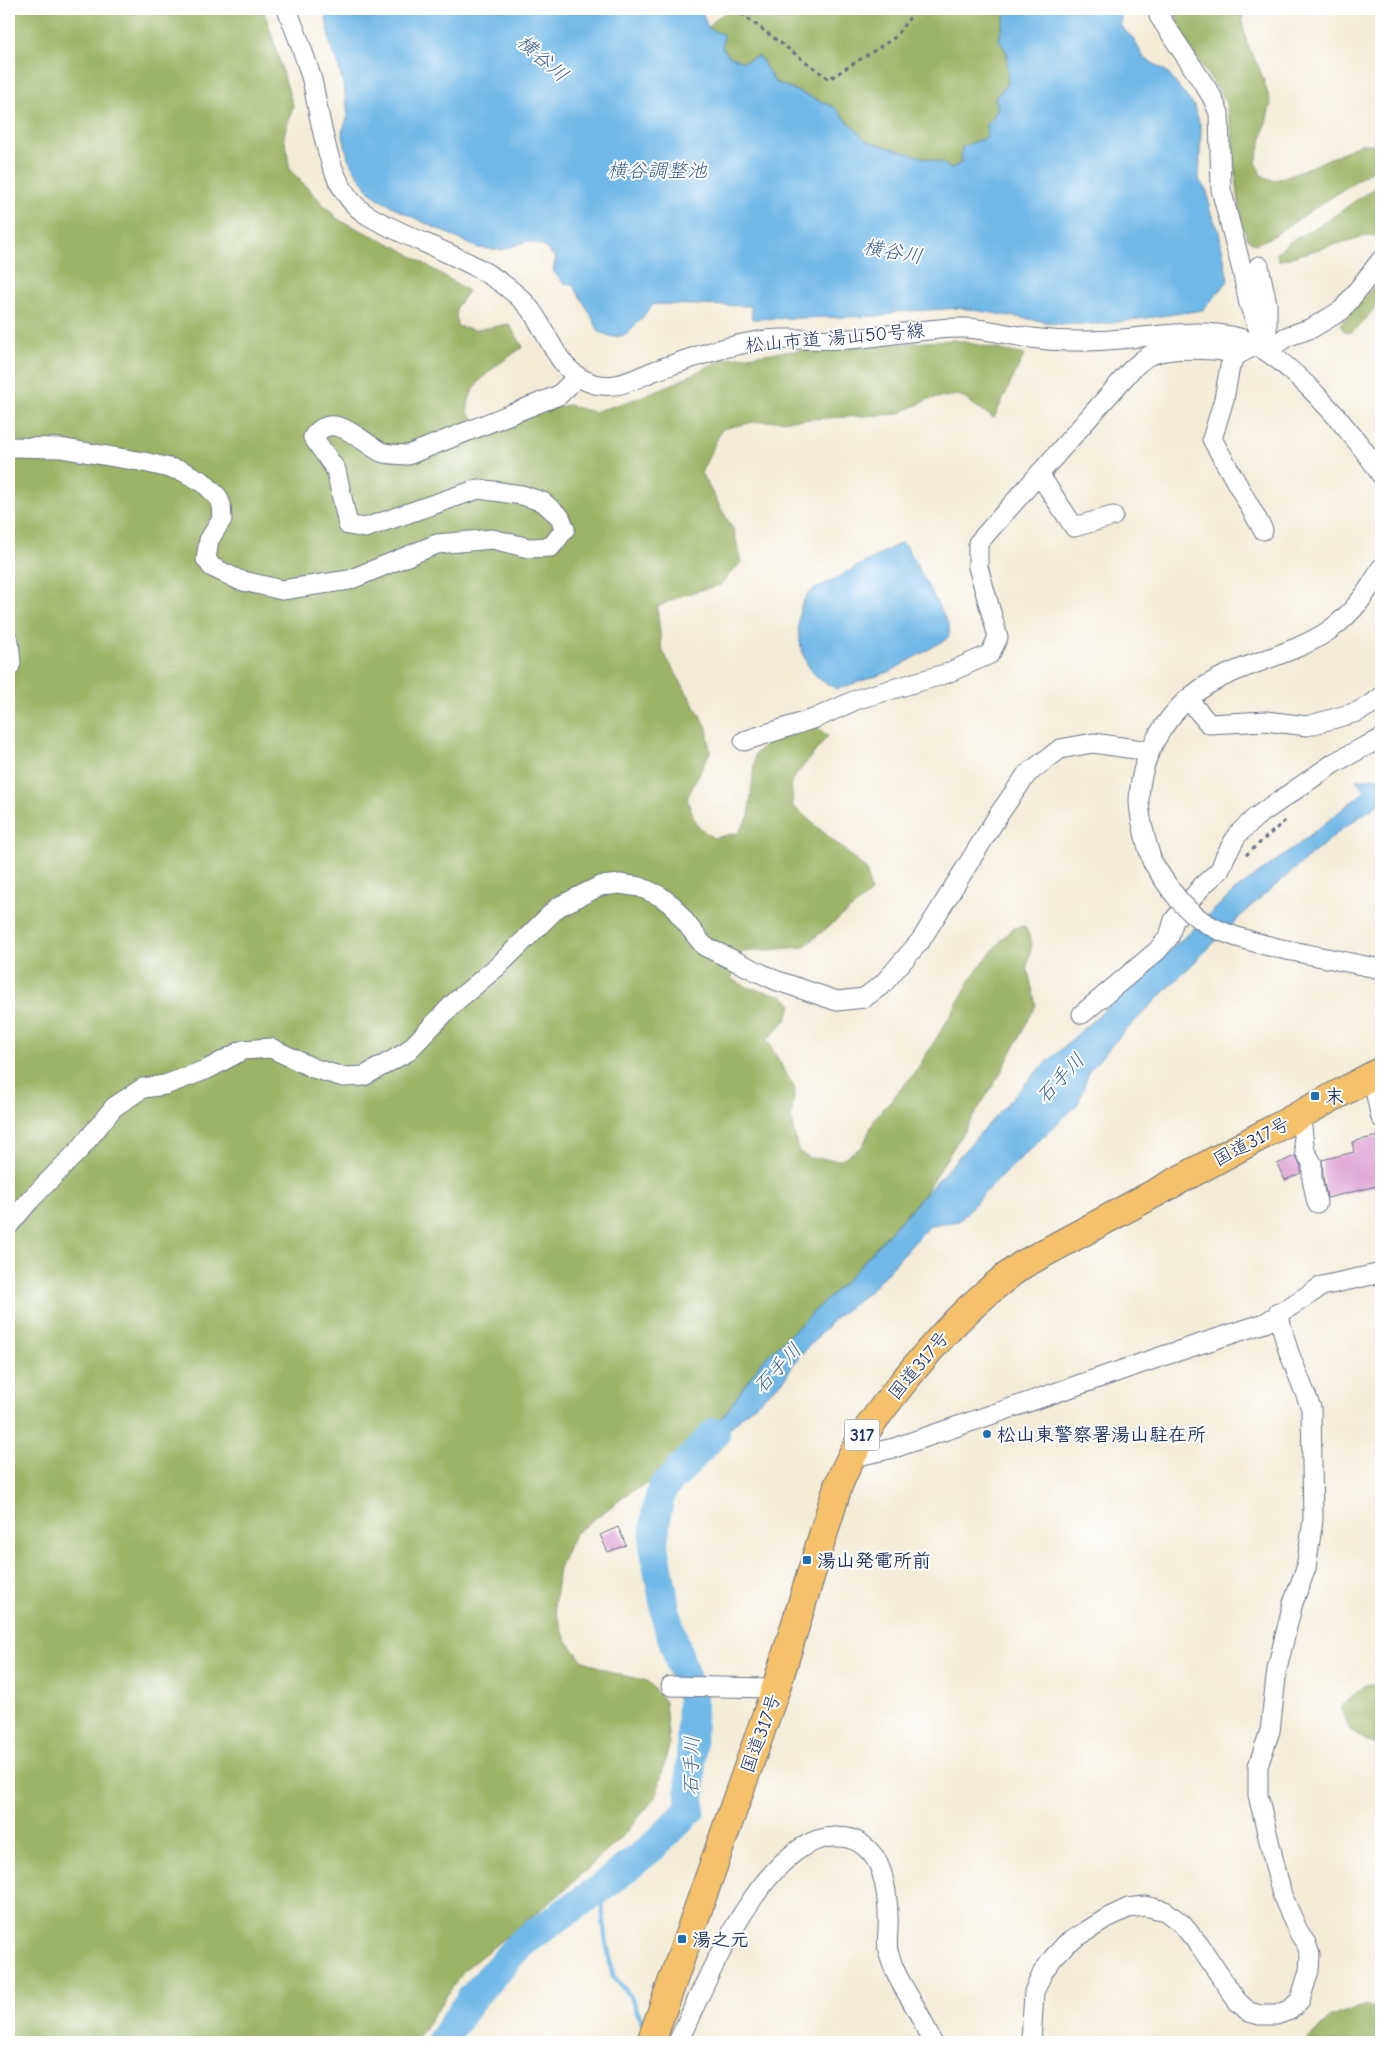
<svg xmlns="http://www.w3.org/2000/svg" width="1390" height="2051" font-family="'Comic Neue','Klee One',sans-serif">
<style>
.forest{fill:#9bb465;stroke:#5b7262}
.water{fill:#6fb8e7;stroke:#4574a2}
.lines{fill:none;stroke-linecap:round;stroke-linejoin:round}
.stream{stroke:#6fb8e7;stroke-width:5}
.river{stroke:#6fb8e7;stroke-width:30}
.building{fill:#dc9cd1}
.minor-casing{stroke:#677188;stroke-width:21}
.highway-casing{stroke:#677188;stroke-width:30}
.path{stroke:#677188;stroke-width:3;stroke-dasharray:4 4;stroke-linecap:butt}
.minor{stroke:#fff;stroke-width:19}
.highway{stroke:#f5c16b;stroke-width:28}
.minor-bridge-casing{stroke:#677188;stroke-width:21;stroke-linecap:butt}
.minor-bridge{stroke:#fff;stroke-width:19}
.poi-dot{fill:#1f6fb2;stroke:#fff;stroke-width:2}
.labels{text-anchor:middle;stroke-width:4;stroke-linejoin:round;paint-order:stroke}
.shield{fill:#fff;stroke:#5f6d8e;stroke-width:1}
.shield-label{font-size:18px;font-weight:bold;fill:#1b2f5e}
.street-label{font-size:19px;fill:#1b2f5e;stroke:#fff}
.poi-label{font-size:19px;font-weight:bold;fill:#1b2f5e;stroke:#fff;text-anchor:start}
.water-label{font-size:20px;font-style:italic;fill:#385f8e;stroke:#fff}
</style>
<rect width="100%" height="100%" fill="#fff"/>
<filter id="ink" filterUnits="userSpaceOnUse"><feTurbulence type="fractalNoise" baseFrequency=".02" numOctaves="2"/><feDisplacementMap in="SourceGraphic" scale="10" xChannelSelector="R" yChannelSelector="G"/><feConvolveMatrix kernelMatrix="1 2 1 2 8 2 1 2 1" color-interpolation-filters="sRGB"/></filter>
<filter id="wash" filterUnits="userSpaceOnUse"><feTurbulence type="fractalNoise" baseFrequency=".0096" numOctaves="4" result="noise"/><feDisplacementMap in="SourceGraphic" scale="20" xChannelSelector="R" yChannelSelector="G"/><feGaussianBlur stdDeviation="1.12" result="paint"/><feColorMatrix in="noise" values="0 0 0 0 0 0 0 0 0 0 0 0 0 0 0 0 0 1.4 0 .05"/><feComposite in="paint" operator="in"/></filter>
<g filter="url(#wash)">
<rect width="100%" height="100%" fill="#f4ecd7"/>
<g class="forest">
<path d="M9,9H263L269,26L293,106L284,135L290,170L339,220L401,249L468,291L456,308L457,326L475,330L509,324L523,347C501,363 465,382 468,413L486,429L534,413L568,405L593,412L630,401L675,383L723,359L780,352L955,340L1024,355L994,418L959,395L929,399L898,414L753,422L722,429L701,473L734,531L741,562L720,585L683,595L657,607L662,650L707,727L710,752L687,798L696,825L713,838L738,833L749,816L755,754L766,743L817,727L828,736L791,781L793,806L866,869L871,893L803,947L742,952L731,979L750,988L784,996L792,1005L786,1020L767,1040L795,1089L791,1118L798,1151L809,1158L840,1160L862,1147L876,1117L914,1074L951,1015L974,974L1003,938L1013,928L1025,926L1032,944L1027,967L1036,1005L999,1076L924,1194L845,1282L761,1362L729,1408L688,1463L632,1491L574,1534L559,1568L554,1607L566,1640L582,1660L613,1673L647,1681L665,1702L669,1745L656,1797L622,1837L558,1896L465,1969L415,2042H9Z"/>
<path d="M785,9H1007L999,40L1007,52L1008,83L995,98L998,107L993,118L986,125L987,137L962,147L961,163L951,169L942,163L867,141L834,107L775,82L759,56L743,62L729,56L708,28L715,19L729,11L771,21L781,18Z"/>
<path d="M1180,9H1244L1242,22L1247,44L1260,70L1271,103L1256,162L1261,175L1274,181L1320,163L1360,144H1373L1381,155L1371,171L1270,238L1255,244L1248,239L1241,224L1231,127L1225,101L1178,29L1176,14Z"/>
<path d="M1381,183V235L1361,237L1278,261L1277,253L1291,241L1327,221Z"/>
<path d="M1381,278C1381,283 1382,290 1381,295C1378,307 1360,327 1350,333L1344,331L1340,324Z"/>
<path d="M1381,1681V1748L1350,1730L1340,1707L1364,1686Z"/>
<path d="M1364,2006H1381V2042H1305L1331,2018Z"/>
</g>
<g class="water">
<path d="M325,9H701L708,28L724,35L722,48L729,56L743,62L759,56L775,82L834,107L867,141L942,163L951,169L961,163L962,147L987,137L986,125L993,118L998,107L995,98L1008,83L1007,52L999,40L1007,9H1131L1122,15L1120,22L1122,28L1133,38L1144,58L1166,71L1194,106L1201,128L1199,180L1207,191L1210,211L1219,232L1228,281L1203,310L1103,324H1060L960,308L895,312L884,316L752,319L751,306L654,304L626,335L613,337L599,332L590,313L572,284L563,283L553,271L556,258L543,246L527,241L502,250L478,248L402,212L373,195L355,171L348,158L342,132L348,116L345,93L338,63L330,44Z"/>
<path d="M901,543L906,546L949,625V636L945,640L889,672L837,689C831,686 825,683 820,679C801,666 794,628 801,607C802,602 806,597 808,593Z"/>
<path d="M1381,777V805L1379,804L1343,828L1250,907L1120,1036L1089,1071L1078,1104L987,1190L959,1221L930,1225L869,1292L834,1319L796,1360L783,1381L751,1408L715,1442L688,1463L729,1408L761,1362L845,1282L1034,1074L1236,890L1294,848L1365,791L1356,780Z"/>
</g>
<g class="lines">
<path class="stream" d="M605,1885L602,1908L606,1940L613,1976L630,1996L645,2028"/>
<path class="river" d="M441,2042L471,1999L521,1943L605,1885L655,1845L690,1810L692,1698L668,1624L654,1545L656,1513L662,1489L715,1433"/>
</g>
<g id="blocks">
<g class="building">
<path d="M1377,1136L1381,1156V1185L1327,1198L1323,1178L1322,1160L1354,1152L1352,1142Z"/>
<path d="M1295,1156L1301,1166V1173L1285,1180L1277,1164Z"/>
<path d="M618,1527L626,1545L608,1552L600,1535Z"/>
</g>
</g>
</g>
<g filter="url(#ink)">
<use href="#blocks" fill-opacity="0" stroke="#677188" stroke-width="1"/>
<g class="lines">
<g class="minor-casing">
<g id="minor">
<path d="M287,9C296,32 305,56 312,80C322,123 327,192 369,216C419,245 477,258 520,298C550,325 551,371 594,384C600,385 609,386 615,385C627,384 641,376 654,371C686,360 718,348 752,342C784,336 817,341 849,339C888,337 925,327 965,328C991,329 1015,337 1040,339C1054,341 1068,341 1081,341C1131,342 1191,325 1239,338C1285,351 1356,435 1381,475"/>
<path d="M1160,9L1159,16L1211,95L1219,113L1221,189L1242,270L1249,304L1267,351"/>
<path d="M1259,266L1267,304V340"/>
<path d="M1267,351L1286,337L1312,328L1342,310L1381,260"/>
<path d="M1237,355L1230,366L1224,399L1212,439L1263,530"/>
<path d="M9,447L60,448L144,462L182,471L203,482L218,497L221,505L222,519L209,540L206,559L212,567L239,580L282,590L349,580L437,544L492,539L529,548L551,547L565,529L560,517L543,502L522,495L478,489L365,528L348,525L336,470L313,437C333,409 360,441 381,452C388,455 400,454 408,455L559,395L577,377"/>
<path d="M1039,474L1074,527L1113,516"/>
<path d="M9,641L11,663L9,668"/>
<path d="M1188,699L1209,724L1266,721L1307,726L1357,712L1372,704L1381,697"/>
<path d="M744,741L816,718L858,699L945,674L990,654L998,637L978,567V543L1132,369C1137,365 1144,357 1151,355C1170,347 1218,348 1237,355L1256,345"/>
<path d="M1152,861C1146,842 1140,822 1139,802C1139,755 1168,709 1207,685C1245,662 1295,655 1331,629C1354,612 1368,592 1381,568"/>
<path d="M1277,948L1381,969"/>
<path d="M1082,1014L1157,951L1169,937L1174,920L1203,885L1220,870L1225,857L1237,835L1256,817L1334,763L1364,747L1381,739"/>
<path d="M1372,1076L1381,1118"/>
<path d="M1295,1117L1302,1128L1305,1151L1312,1163V1179L1317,1203"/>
<path d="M9,1225L30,1200L80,1149L114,1107L143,1088L165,1085L208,1069L243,1050L271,1048L313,1068L343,1077L364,1076L407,1052L455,1002L498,966L558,907L600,886L620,884L640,887L660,896L672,905L704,946L775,980L837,1001L864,998L883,984L921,940L999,814L1027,774L1060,749L1093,743L1149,751"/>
<path d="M849,1458L894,1448L1160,1357L1265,1323L1322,1286L1381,1273"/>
<path d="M671,1686L776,1688"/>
<path d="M678,2042C704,1987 765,1833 838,1837C854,1837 866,1845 875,1858C886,1875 889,1908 888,1928C888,1936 886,1947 889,1954C894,1973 904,1988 914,2005C921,2016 926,2030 932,2042"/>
<path d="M1031,2042L1034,1992L1043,1972L1053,1958L1066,1944L1109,1917L1128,1908L1145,1906L1165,1911L1182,1924L1200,1946L1237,2001L1249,2012L1260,2015H1276L1290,2010L1300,2000L1309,1971L1310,1955L1306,1943L1300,1935L1282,1895L1258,1795V1766L1270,1731L1277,1669L1293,1603L1306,1568L1313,1520L1311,1408L1288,1350L1278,1313"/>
</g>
</g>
<g class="highway-casing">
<path id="highway" d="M651,2042L776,1688L838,1486C855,1444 872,1421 900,1386C939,1337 971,1302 1022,1265L1381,1071"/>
</g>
<g class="path">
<path d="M735,9L829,79L894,38L916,9"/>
<path d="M1246,855L1288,818"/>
</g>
<use href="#minor" class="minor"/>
<use href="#highway" class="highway"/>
<g class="minor-bridge-casing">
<path id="minor-bridge" d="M1152,861C1189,923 1209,931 1277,948"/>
</g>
<use href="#minor-bridge" class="minor-bridge"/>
</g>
</g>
<g class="poi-dot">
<rect x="1310" y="1091" width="10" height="10" rx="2.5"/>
<circle cx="987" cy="1434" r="5"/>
<rect x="802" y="1555" width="10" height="10" rx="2.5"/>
<rect x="677" y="1934" width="10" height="10" rx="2.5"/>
</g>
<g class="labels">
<rect class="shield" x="844.5" y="1419.5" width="35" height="31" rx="4"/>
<g class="shield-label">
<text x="862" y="1441">317</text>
</g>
<g class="street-label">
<text transform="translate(835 337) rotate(-5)" y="7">松山市道 湯山50号線</text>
<text transform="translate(1251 1141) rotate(-28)" y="7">国道317号</text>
<text transform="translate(918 1365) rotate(-50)" y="7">国道317号</text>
<text transform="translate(760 1733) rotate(-70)" y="7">国道317号</text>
</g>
<g class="poi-label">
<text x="1325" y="1103">末</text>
<text x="997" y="1441">松山東警察署湯山駐在所</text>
<text x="817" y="1567">湯山発電所前</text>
<text x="692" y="1946">湯之元</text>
</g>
<g class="water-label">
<text transform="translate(543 58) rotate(41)" y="7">横谷川</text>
<text x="657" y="177">横谷調整池</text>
<text transform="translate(893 251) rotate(10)" y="7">横谷川</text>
<text transform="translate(1060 1078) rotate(-47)" y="7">石手川</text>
<text transform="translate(777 1368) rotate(-47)" y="7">石手川</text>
<text transform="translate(691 1766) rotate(-89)" y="7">石手川</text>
</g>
</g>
<rect width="1390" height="2051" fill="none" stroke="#fff" stroke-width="30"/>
</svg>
